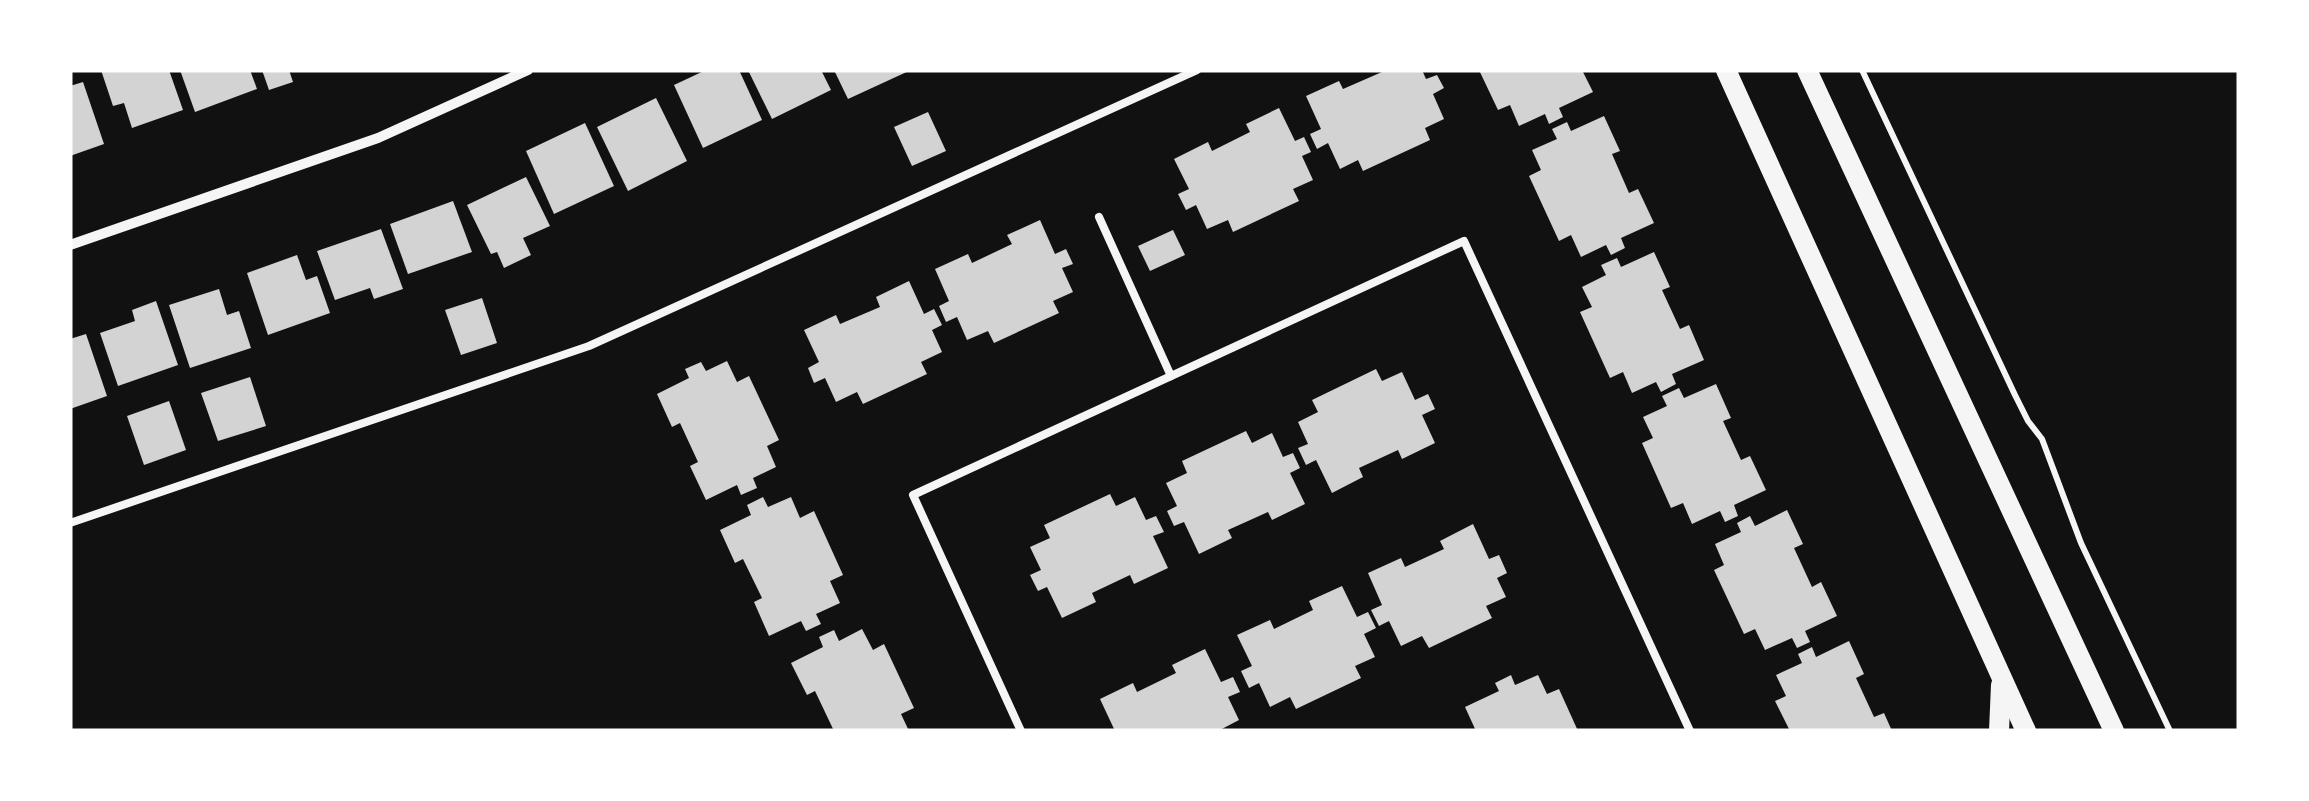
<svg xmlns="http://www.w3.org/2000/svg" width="2309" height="801" font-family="Roboto,sans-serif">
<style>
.building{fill:#d3d3d3}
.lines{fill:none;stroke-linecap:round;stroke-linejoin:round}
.path{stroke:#f5f5f5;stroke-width:6}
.service{stroke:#f5f5f5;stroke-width:8}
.minor{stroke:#f5f5f5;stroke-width:10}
.secondary{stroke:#f5f5f5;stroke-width:20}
</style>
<rect width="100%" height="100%" fill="#111"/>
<g class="building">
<path d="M101,70H169L183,110L132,128L124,103L113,106Z"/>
<path d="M180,70H250L257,89L195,112Z"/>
<path d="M262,70H289L293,82L269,90Z"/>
<path d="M706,70H739L762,120L703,148L674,85Z"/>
<path d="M748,70H821L831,90L772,119Z"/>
<path d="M834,70H911L848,99Z"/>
<path d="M1381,70H1422L1426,79L1437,75L1444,88L1433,94L1444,119L1425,128L1430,140L1363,171L1358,160L1340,169L1328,143L1317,149L1310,134L1321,129L1306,96L1339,81L1343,89L1382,72Z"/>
<path d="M1479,70H1582L1593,92L1559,108L1563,117L1549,124L1545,114L1519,126L1510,105L1498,110Z"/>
<path d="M83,82L104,144L70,156V86Z"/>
<path d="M656,98L687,161L628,191L597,127Z"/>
<path d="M1279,108L1295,141L1304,137L1311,152L1302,156L1313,180L1293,189L1299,201L1233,232L1228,220L1207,229L1196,205L1186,210L1178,194L1189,189L1174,159L1208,142L1212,151L1250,132L1246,124Z"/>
<path d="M928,112L946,151L912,166L894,127Z"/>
<path d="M1604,116L1620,151L1612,154L1629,193L1638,189L1654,223L1621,238L1625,248L1611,255L1606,245L1581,257L1571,235L1559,241L1529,176L1541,170L1532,150L1557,139L1552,129L1567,122L1571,131Z"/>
<path d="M585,123L614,186L554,214L526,151Z"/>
<path d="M526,177L550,226L523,238L531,255L504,268L497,252L491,254L467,205Z"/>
<path d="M453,201L472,252L408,274L390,224Z"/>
<path d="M1040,220L1055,254L1066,249L1073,264L1062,268L1073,292L1053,301L1059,313L994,343L988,331L967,340L957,317L946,322L939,306L949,301L935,269L968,254L972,263L1012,244L1007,235Z"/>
<path d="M381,229L403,289L374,299L370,288L335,300L317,251Z"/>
<path d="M1173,230L1185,255L1150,271L1138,246Z"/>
<path d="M1654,252L1670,287L1662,290L1680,329L1689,325L1704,360L1672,374L1676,384L1661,392L1656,382L1632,393L1623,372L1610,378L1580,312L1592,307L1582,287L1606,275L1601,265L1617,258L1621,267Z"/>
<path d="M297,255L306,280L317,276L330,313L268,335L247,273Z"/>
<path d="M909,281L924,314L934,309L942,325L932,330L942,352L921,362L927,374L863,404L857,392L836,402L825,378L814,383L808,368L819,362L804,330L836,315L840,324L880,307L876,297Z"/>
<path d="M219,289L227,315L239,311L251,348L190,368L169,305Z"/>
<path d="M482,298L497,343L461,355L445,310Z"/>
<path d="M156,301L178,365L118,386L100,333L135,321L132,310Z"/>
<path d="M86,334L107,396L70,409V339Z"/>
<path d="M727,361L737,382L749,376L779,440L767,446L776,467L753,478L757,488L741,495L737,485L706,500L690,466L698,462L680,423L672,427L657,394L689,378L685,369L701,362L706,371Z"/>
<path d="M1376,369L1382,381L1402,372L1415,400L1428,394L1435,409L1422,415L1435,443L1402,459L1398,450L1359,468L1363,477L1332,493L1316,460L1306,465L1298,448L1308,444L1298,422L1318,412L1312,400Z"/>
<path d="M250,377L266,426L218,441L201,393Z"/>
<path d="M1716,384L1731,418L1723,421L1741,460L1750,456L1766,490L1734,505L1738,516L1725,522L1720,511L1692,524L1683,503L1671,508L1642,443L1653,438L1643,417L1667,406L1662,396L1679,388L1684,398Z"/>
<path d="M169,401L186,450L144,465L127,416Z"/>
<path d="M1246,431L1252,443L1272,433L1283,457L1293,453L1300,468L1290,473L1305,504L1272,520L1268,512L1228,530L1232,538L1199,554L1184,522L1174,526L1167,511L1177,506L1166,483L1187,473L1182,461Z"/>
<path d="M1110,494L1116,506L1135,497L1146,520L1156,516L1164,532L1153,536L1168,568L1134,584L1130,575L1092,593L1096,602L1062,618L1047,587L1038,591L1030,575L1041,570L1030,547L1050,538L1044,525Z"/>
<path d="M763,497L768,507L791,497L800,518L814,511L843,575L830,581L840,603L816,614L821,624L806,631L801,621L769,636L754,602L762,598L743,559L735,563L720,530L751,515L747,505Z"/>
<path d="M1787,510L1803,544L1794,548L1812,587L1821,582L1837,616L1805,631L1810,642L1797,648L1792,638L1765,650L1755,629L1744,634L1714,570L1724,565L1715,544L1741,532L1737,523L1750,516L1755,526Z"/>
<path d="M1473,524L1489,559L1499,555L1507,573L1497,578L1506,597L1486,606L1492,618L1429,648L1422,636L1401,646L1389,621L1379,626L1371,610L1382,605L1368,573L1401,558L1405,567L1444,549L1440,541Z"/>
<path d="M1342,586L1357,617L1368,612L1376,628L1364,634L1375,657L1355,666L1361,678L1296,709L1290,697L1270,707L1259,683L1249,688L1241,671L1252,666L1237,635L1270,620L1274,629L1313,610L1309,601Z"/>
<path d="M862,629L873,650L884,644L914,708L901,714L909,731H834L815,691L807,695L791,663L823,647L819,637L834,630L839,641Z"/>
<path d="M1849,641L1864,674L1856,678L1874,717L1884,713L1892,731H1790L1775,701L1786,696L1776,675L1802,663L1798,654L1812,647L1816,657Z"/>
<path d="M1205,649L1221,682L1233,677L1240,692L1228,697L1239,720L1218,731H1115L1100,699L1133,683L1137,692L1176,673L1172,665Z"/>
<path d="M1511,675L1515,685L1538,675L1547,694L1559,689L1578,731H1476L1465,707L1499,691L1495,683Z"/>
</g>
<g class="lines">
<path class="path" d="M1862,70L2015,395L2028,421L2042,439L2081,543L2170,731"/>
<g class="service">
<path d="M1099,217L1171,376"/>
<path d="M70,523L589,346L1197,70"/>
<path d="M1021,731L913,495L1464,241L1690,731"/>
</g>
<path class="minor" d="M70,245L378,138L528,70"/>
<g class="secondary">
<path d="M1726,70L2026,731"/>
<path d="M1807,70L2114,731"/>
<path d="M1999,731L2001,685"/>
</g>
</g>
<rect width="2309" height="801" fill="none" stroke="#ffffff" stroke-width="145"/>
</svg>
